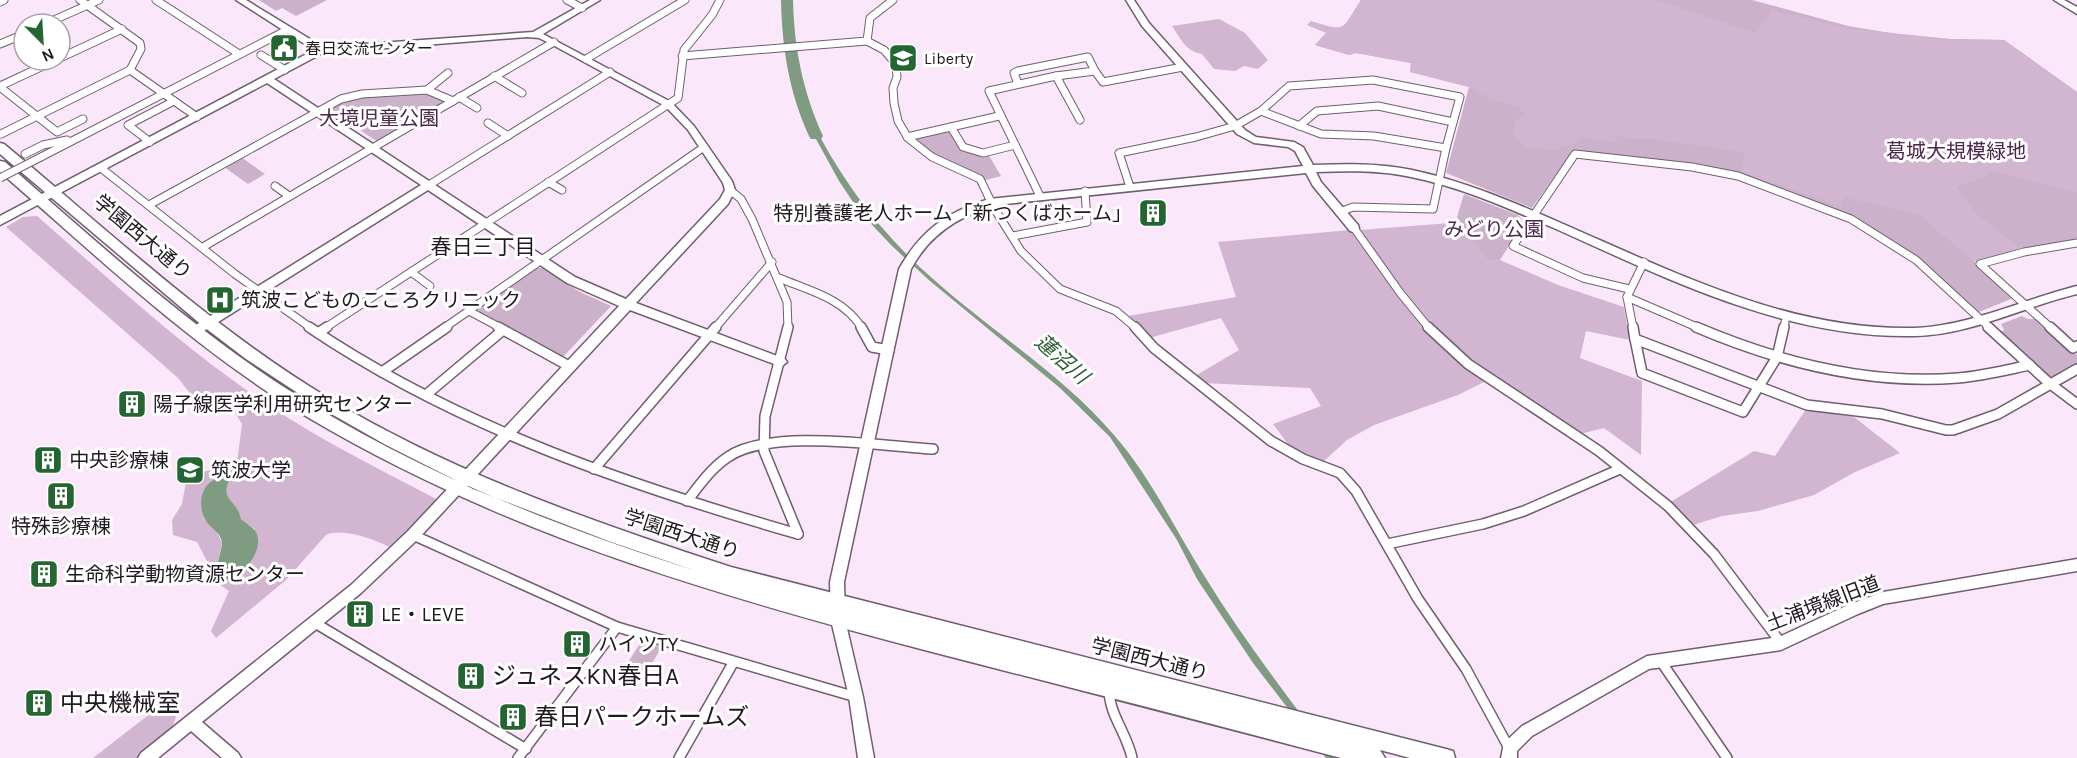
<svg xmlns="http://www.w3.org/2000/svg" width="2077" height="758" font-family="Karla,'Noto Sans JP',sans-serif">
<style>
.green{fill:#cbb2ca}
.forest{fill:#d2b5d0;fill-rule:evenodd}
.water{fill:#7f9b81}
.lines{fill:none;stroke-linecap:round;stroke-linejoin:round}
.river{fill:#7f9b81;fill-rule:evenodd}
.street-far1-casing{stroke:#6f5e6f;stroke-width:9}
.street-casing{stroke:#6f5e6f;stroke-width:12}
.secondary-casing{stroke:#6f5e6f;stroke-width:3}
.primary-casing{stroke:#6f5e6f;stroke-width:3}
.highway-casing{stroke:#6f5e6f;stroke-width:3}
.street-far1{stroke:#fff;stroke-width:7}
.street{stroke:#fff;stroke-width:9}
.secondary{fill:#fff;fill-rule:evenodd}
.primary{fill:#fff;fill-rule:evenodd}
.highway{fill:#fff;fill-rule:evenodd}
.street-bridge-casing{stroke:#6f5e6f;stroke-width:9;stroke-linecap:butt}
.street-bridge{stroke:#fff;stroke-width:7}
.labels{text-anchor:middle;stroke-width:6;stroke-linejoin:round;paint-order:stroke}
.far-poi-label{font-size:16px;fill:#201920;stroke:#fff;text-anchor:start}
.park-label{font-size:20px;fill:#4c274c;stroke:#fff}
.poi-label{font-size:20px;fill:#201920;stroke:#fff;text-anchor:start}
.street-label{font-size:20px;fill:#201920;stroke:#fff}
.neighbourhood-label{font-size:21px;fill:#201920;stroke:#fff}
.water-label{font-size:21px;font-style:italic;fill:#2f5a35;stroke:#fff}
.near-poi-label{font-size:24px;fill:#201920;stroke:#fff;text-anchor:start}
</style>
<rect width="100%" height="100%" fill="#fbe7fa"/>
<g class="green">
<path d="M259,0H327L296,16L282,8L276,11Z"/>
<path d="M1361,0H1752L1848,26L1897,34L1950,39L2004,40L2077,92V240L2021,248L1974,261L2012,296L2011,299L1979,312L1921,261L1858,220L1808,199L1743,175L1644,159L1572,152L1532,208L1446,173L1469,87L1410,72L1411,63L1356,53L1349,55L1315,45L1326,33L1344,27Z"/>
<path d="M423,92L446,100L445,103L378,142L328,109L356,97Z"/>
<path d="M950,130L960,149L981,155L988,154L1001,176L986,180L939,158L912,138Z"/>
<path d="M241,157L265,174L248,184L224,167Z"/>
<path d="M1464,194L1518,215L1524,222L1500,260L1488,262L1457,217Z"/>
<path d="M536,268H542L580,292L611,306L562,358L479,313V308Z"/>
<path d="M2022,316L2028,319H2037L2077,355V367L2054,377L2047,375L1998,333L2004,330L2001,324Z"/>
<path d="M642,640L662,647L644,676L624,669Z"/>
</g>
<g class="forest">
<path d="M1361,0H1656L1756,33L1772,10L1852,29L1950,39L2004,40L2077,92V193L1992,171L1984,177L1956,187L1978,215L2019,247L1974,262L1921,216L1844,197L1842,207L1742,172L1744,152L1653,139H1628L1617,135L1615,142L1580,138L1572,146L1565,145L1557,150L1526,147L1513,135L1515,121L1525,114L1518,106L1492,100L1469,87L1410,72L1411,63L1356,53L1349,55L1315,45L1326,33L1307,25L1311,21C1347,32 1341,31 1361,0Z"/>
<path d="M1219,19L1245,33L1268,60L1258,69L1244,66L1235,71L1214,69L1202,54C1185,51 1181,39 1172,26Z"/>
<path d="M37,216C113,282 186,351 270,406C324,442 381,470 438,500L391,548C377,540 341,527 326,535L286,580L216,638L211,631L229,591L219,584L197,542L173,535L172,520L182,504L187,476L237,463L242,424L232,408L203,410L178,378L6,227L23,217ZM230,479C219,500 237,500 241,519L255,529L215,575L222,543L216,530L204,519L201,502Z"/>
<path d="M1463,222L1488,262L1500,260L1558,285L1624,307L1630,340L1586,331L1580,358L1642,381L1641,455L1604,428L1580,434C1536,403 1487,379 1447,343C1417,315 1385,264 1360,230Z"/>
<path d="M1350,230L1438,343L1486,381L1458,395L1374,425L1347,440L1324,461L1291,448L1273,424L1321,406L1310,388L1203,383L1195,376L1239,350L1221,318L1149,338L1128,316L1236,297L1218,242Z"/>
<path d="M1806,409L1854,417L1900,453L1855,472L1814,495L1758,511L1722,516L1693,525L1669,503L1754,451L1775,456Z"/>
<path d="M164,703L176,717L171,731L136,758H93Z"/>
</g>
<g class="water">
<path d="M809,116C840,178 879,232 932,278C991,331 1062,374 1114,435C1151,477 1175,530 1205,577C1244,640 1289,699 1334,758H1326L1253,663L1197,579L1177,540L1110,437L1060,388L930,281L892,246L859,211L839,181L804,117Z"/>
<path d="M218,478L230,479C219,500 237,499 241,519C246,523 253,527 256,532C265,552 242,576 224,581L215,575C216,569 222,548 222,543C221,532 211,529 206,521C197,506 200,484 218,478Z"/>
</g>
<g class="lines">
<path class="river" d="M781,0H793C794,48 803,92 823,136L821,139H811L809,136C789,92 782,48 781,0Z"/>
<g class="street-far1-casing">
<g id="street-far1">
<path d="M156,0L239,54"/>
<path d="M567,0L582,8"/>
<path d="M0,2L4,0"/>
<path d="M45,24L99,0"/>
<path d="M867,41L884,50L896,64L897,77L893,88L894,103L898,121L908,138L932,157L980,179L994,208L1021,251L1060,289L1116,311L1136,328"/>
<path d="M0,44L24,34"/>
<path d="M261,55L285,70"/>
<path d="M682,56L867,41L870,18L893,0"/>
<path d="M60,58L122,29"/>
<path d="M586,59L685,0"/>
<path d="M130,70L197,117"/>
<path d="M1095,71L1103,82L1183,67"/>
<path d="M494,76L522,93"/>
<path d="M1056,76L1080,120"/>
<path d="M1018,84L1014,73L1018,71L1088,57L1095,71L1056,76L989,91L1040,196"/>
<path d="M0,86L56,60"/>
<path d="M0,87L57,132L83,119"/>
<path d="M427,90L448,73"/>
<path d="M459,97L477,108"/>
<path d="M1261,111L1321,134L1374,136L1446,148L1433,209L1353,207L1340,212"/>
<path d="M999,116L951,127L963,147L983,153L1015,145"/>
<path d="M488,123L508,136"/>
<path d="M1299,126L1317,111L1378,106L1453,122"/>
<path d="M1,134L130,70L141,49L140,43L80,0"/>
<path d="M907,137L951,127"/>
<path d="M150,142L128,125L174,101"/>
<path d="M25,154L43,145L67,140"/>
<path d="M41,157L287,30"/>
<path d="M101,168L235,274L311,328"/>
<path d="M548,182L562,190"/>
<path d="M429,185L610,72"/>
<path d="M275,186L289,196"/>
<path d="M1130,187L1119,153L1196,137L1235,126L1261,111L1289,86L1373,80L1460,97L1446,148"/>
<path d="M730,190L741,199L752,219L787,302L788,328"/>
<path d="M149,205L341,99L362,94L427,90L453,101"/>
<path d="M1354,228L1401,294L1429,328"/>
<path d="M1013,236L1087,222L1085,191"/>
<path d="M203,247L554,42"/>
<path d="M411,272L430,286"/>
<path d="M779,278C810,291 843,298 862,328"/>
<path d="M1629,289L1583,278L1513,246L1575,154L1692,167L1738,176L1851,219L1916,260L1990,328"/>
<path d="M1627,297L1699,328"/>
<path d="M469,311L501,328"/>
<path d="M325,328L678,98L684,50L712,15L720,0"/>
<path d="M444,328L704,147"/>
<path d="M715,328L772,262"/>
<path d="M1633,328L1627,297L1644,262"/>
<path d="M1784,328L1785,322"/>
<path d="M2051,328L1980,264L2024,252L2077,243"/>
</g>
</g>
<g class="street-casing">
<g id="street">
<path d="M309,327C457,427 628,485 798,534"/>
<path d="M498,327L569,366"/>
<path d="M788,327L765,416L764,451L798,534"/>
<path d="M861,327L872,347L889,350"/>
<path d="M1135,327L1154,348L1271,441L1303,459L1340,473L1356,491L1418,599L1466,669L1509,748"/>
<path d="M1428,327L1468,364L1599,451L1668,506L1714,554L1781,643"/>
<path d="M1633,327L1635,339L1807,405L1882,414L1946,430H1953L1998,414L2077,369"/>
<path d="M1696,327C1778,362 1868,385 1958,378C1982,376 2006,370 2030,365"/>
<path d="M1988,327L2049,383L2077,404"/>
<path d="M2050,327L2073,348L2077,346"/>
<path d="M318,333L327,327"/>
<path d="M1635,339L1642,373L1743,412L1777,357L1784,327"/>
<path d="M382,372L447,327"/>
<path d="M427,394L503,330"/>
<path d="M594,469L716,327"/>
<path d="M687,501C699,486 711,468 728,457C769,428 882,446 933,449"/>
<path d="M413,535L617,627L856,697"/>
<path d="M1387,544L1483,524L1524,511L1620,469"/>
<path d="M315,623L526,749"/>
<path d="M1660,660L1727,758"/>
<path d="M1109,689C1109,715 1127,733 1132,758"/>
<path d="M518,758L617,627"/>
<path d="M679,758L733,663"/>
</g>
</g>
<g class="secondary-casing">
<g id="secondary">
<path d="M236,0H246L323,47L533,32L590,0H600L543,34L671,102L694,126L732,181L735,190L728,204L636,303L785,359L787,362L781,367L777,365L630,310L418,539L361,593L202,722L238,753L241,758H222L191,731L158,758H138L141,753L351,585L408,531L619,306L567,283L428,190L199,334H191L189,331L191,328L421,185L267,83L0,225V216L314,50ZM527,37L539,38L551,44L665,106L688,130L723,183L725,190L720,199L626,299L575,277L274,79L323,53Z"/>
<path d="M1126,0H1134L1149,23L1245,130L1256,137L1294,142L1303,147L1313,165C1346,164 1379,163 1412,170C1464,181 1513,202 1561,223C1674,272 1789,331 1915,328C1970,326 2024,299 2077,286V294C2023,307 1970,335 1915,336C1787,339 1670,280 1556,229C1510,209 1461,187 1411,177C1380,170 1348,171 1316,172L1321,182L1358,225L1359,228L1354,232L1350,231L1313,186L1306,173L1005,204C964,212 931,232 911,269L844,582L845,620L863,697L874,758H858L849,697L831,620L830,582L899,269C921,230 947,212 989,199L1303,166L1295,151L1288,147L1254,143L1237,134L1142,26Z"/>
<path d="M2077,559V571L1883,604L1858,614L1781,650L1649,669L1532,736L1517,751V758H1501L1504,743L1522,726L1647,656L1779,637L1848,605L1883,592Z"/>
</g>
</g>
<g class="primary-casing">
<path id="primary" d="M2054,0H2064L2077,7V14Z"/>
</g>
<g class="highway-casing">
<path id="highway" d="M0,143L4,144C110,232 212,328 330,399C455,474 593,522 731,567L1446,749L1453,751L1455,758H1410L1380,750L1385,758H1341C1207,722 1071,688 936,653C718,596 505,534 309,418C196,351 99,258 0,172V161L5,162C92,238 179,317 276,382C405,467 549,524 696,571L611,542L473,489L386,445L319,407L246,359L204,327L0,154Z"/>
</g>
<use href="#street-far1" class="street-far1"/>
<use href="#street" class="street"/>
<use href="#secondary" class="secondary"/>
<use href="#primary" class="primary"/>
<use href="#highway" class="highway"/>
<g class="street-bridge-casing">
<path id="street-bridge" d="M0,178L41,157"/>
</g>
<use href="#street-bridge" class="street-bridge"/>
</g>
<defs>
<g id="civic-square" transform="scale(1.5)"><rect x="-9" y="-9" width="18" height="18" rx="4" fill="#246631" stroke="#fff"/><path d="M-.6-6.5H3V-4.5H.6V-3L4-1V1h2V6H-6V1h2V-1L-.6-3ZM-1.2 2.5V6h2.4V2.5Z" fill="#fff"/></g>
<g id="school-square" transform="scale(1.5)"><rect x="-9" y="-9" width="18" height="18" rx="4" fill="#246631" stroke="#fff"/><path d="M0-5L7-2L0 1L-7-2ZM-4 1L0 2.5L4 1V4Q0 6-4 4Z" fill="#fff"/></g>
<g id="building-square" transform="scale(1.5)"><rect x="-9" y="-9" width="18" height="18" rx="4" fill="#246631" stroke="#fff"/><path d="M-4-6H4V6H1V3H-1V6H-4ZM-2.5-4.3h1.7v1.8h-1.7ZM.8-4.3h1.7v1.8H.8ZM-2.5-1h1.7V.8h-1.7ZM.8-1h1.7V.8H.8Z" fill="#fff"/></g>
<g id="hospital-square" transform="scale(1.5)"><rect x="-9" y="-9" width="18" height="18" rx="4" fill="#246631" stroke="#fff"/><path d="M-5-5h3v3.5h4V-5h3V5h-3V1.5h-4V5h-3Z" fill="#fff"/></g>
<g id="university-square" transform="scale(1.5)"><rect x="-9" y="-9" width="18" height="18" rx="4" fill="#246631" stroke="#fff"/><path d="M0-5L7-2L0 1L-7-2ZM-4 1L0 2.5L4 1V4Q0 6-4 4Z" fill="#fff"/></g>
</defs>
<g fill-rule="evenodd">
<use href="#civic-square" x="284" y="48"/>
<use href="#school-square" x="903" y="58"/>
<use href="#building-square" x="1153" y="213"/>
<use href="#hospital-square" x="220" y="300"/>
<use href="#building-square" x="132" y="404"/>
<use href="#building-square" x="48" y="460"/>
<use href="#university-square" x="190" y="470"/>
<use href="#building-square" x="61" y="496"/>
<use href="#building-square" x="44" y="574"/>
<use href="#building-square" x="360" y="614"/>
<use href="#building-square" x="577" y="644"/>
<use href="#building-square" x="471" y="676"/>
<use href="#building-square" x="39" y="703"/>
<use href="#building-square" x="513" y="717"/>
</g>
<g class="labels">
<g class="far-poi-label">
<text x="305" y="54">春日交流センター</text>
<text x="924" y="64">Liberty</text>
</g>
<g class="park-label">
<text x="379" y="125">大境児童公園</text>
<text x="1956" y="158">葛城大規模緑地</text>
<text x="1494" y="236">みどり公園</text>
</g>
<g class="poi-label">
<text x="1132" y="220" text-anchor="end">特別養護老人ホーム「新つくばホーム」</text>
<text x="241" y="307">筑波こどものこころクリニック</text>
<text x="153" y="411">陽子線医学利用研究センター</text>
<text x="69" y="467">中央診療棟</text>
<text x="211" y="477">筑波大学</text>
<text x="61" y="533" text-anchor="middle">特殊診療棟</text>
<text x="65" y="581">生命科学動物資源センター</text>
<text x="381" y="621">LE・LEVE</text>
<text x="598" y="651">ハイツTY</text>
</g>
<g class="street-label">
<text transform="translate(143 237) rotate(40)" y="7">学園西大通り</text>
<text transform="translate(682 534) rotate(18)" y="7">学園西大通り</text>
<text transform="translate(1823 603) rotate(-21)" y="7">土浦境線旧道</text>
<text transform="translate(1150 659) rotate(14)" y="7">学園西大通り</text>
</g>
<g class="neighbourhood-label">
<text x="483" y="254">春日三丁目</text>
</g>
<g class="water-label">
<text transform="translate(1062 359) rotate(41)" y="7">蓮沼川</text>
</g>
<g class="near-poi-label">
<text x="492" y="684">ジュネスKN春日A</text>
<text x="60" y="711">中央機械室</text>
<text x="534" y="725">春日パークホームズ</text>
</g>
</g>
<g transform="translate(42 42) rotate(156)"><circle r="28" fill="#ffffff" stroke="#a6a3a6" stroke-width="1.5"/>
<path d="M0-4.5L10 22L0 15L-10 22Z" fill="#246631"/>
<text y="-9" font-size="16" font-weight="bold" text-anchor="middle" fill="#201920">N</text>
</g>
</svg>
